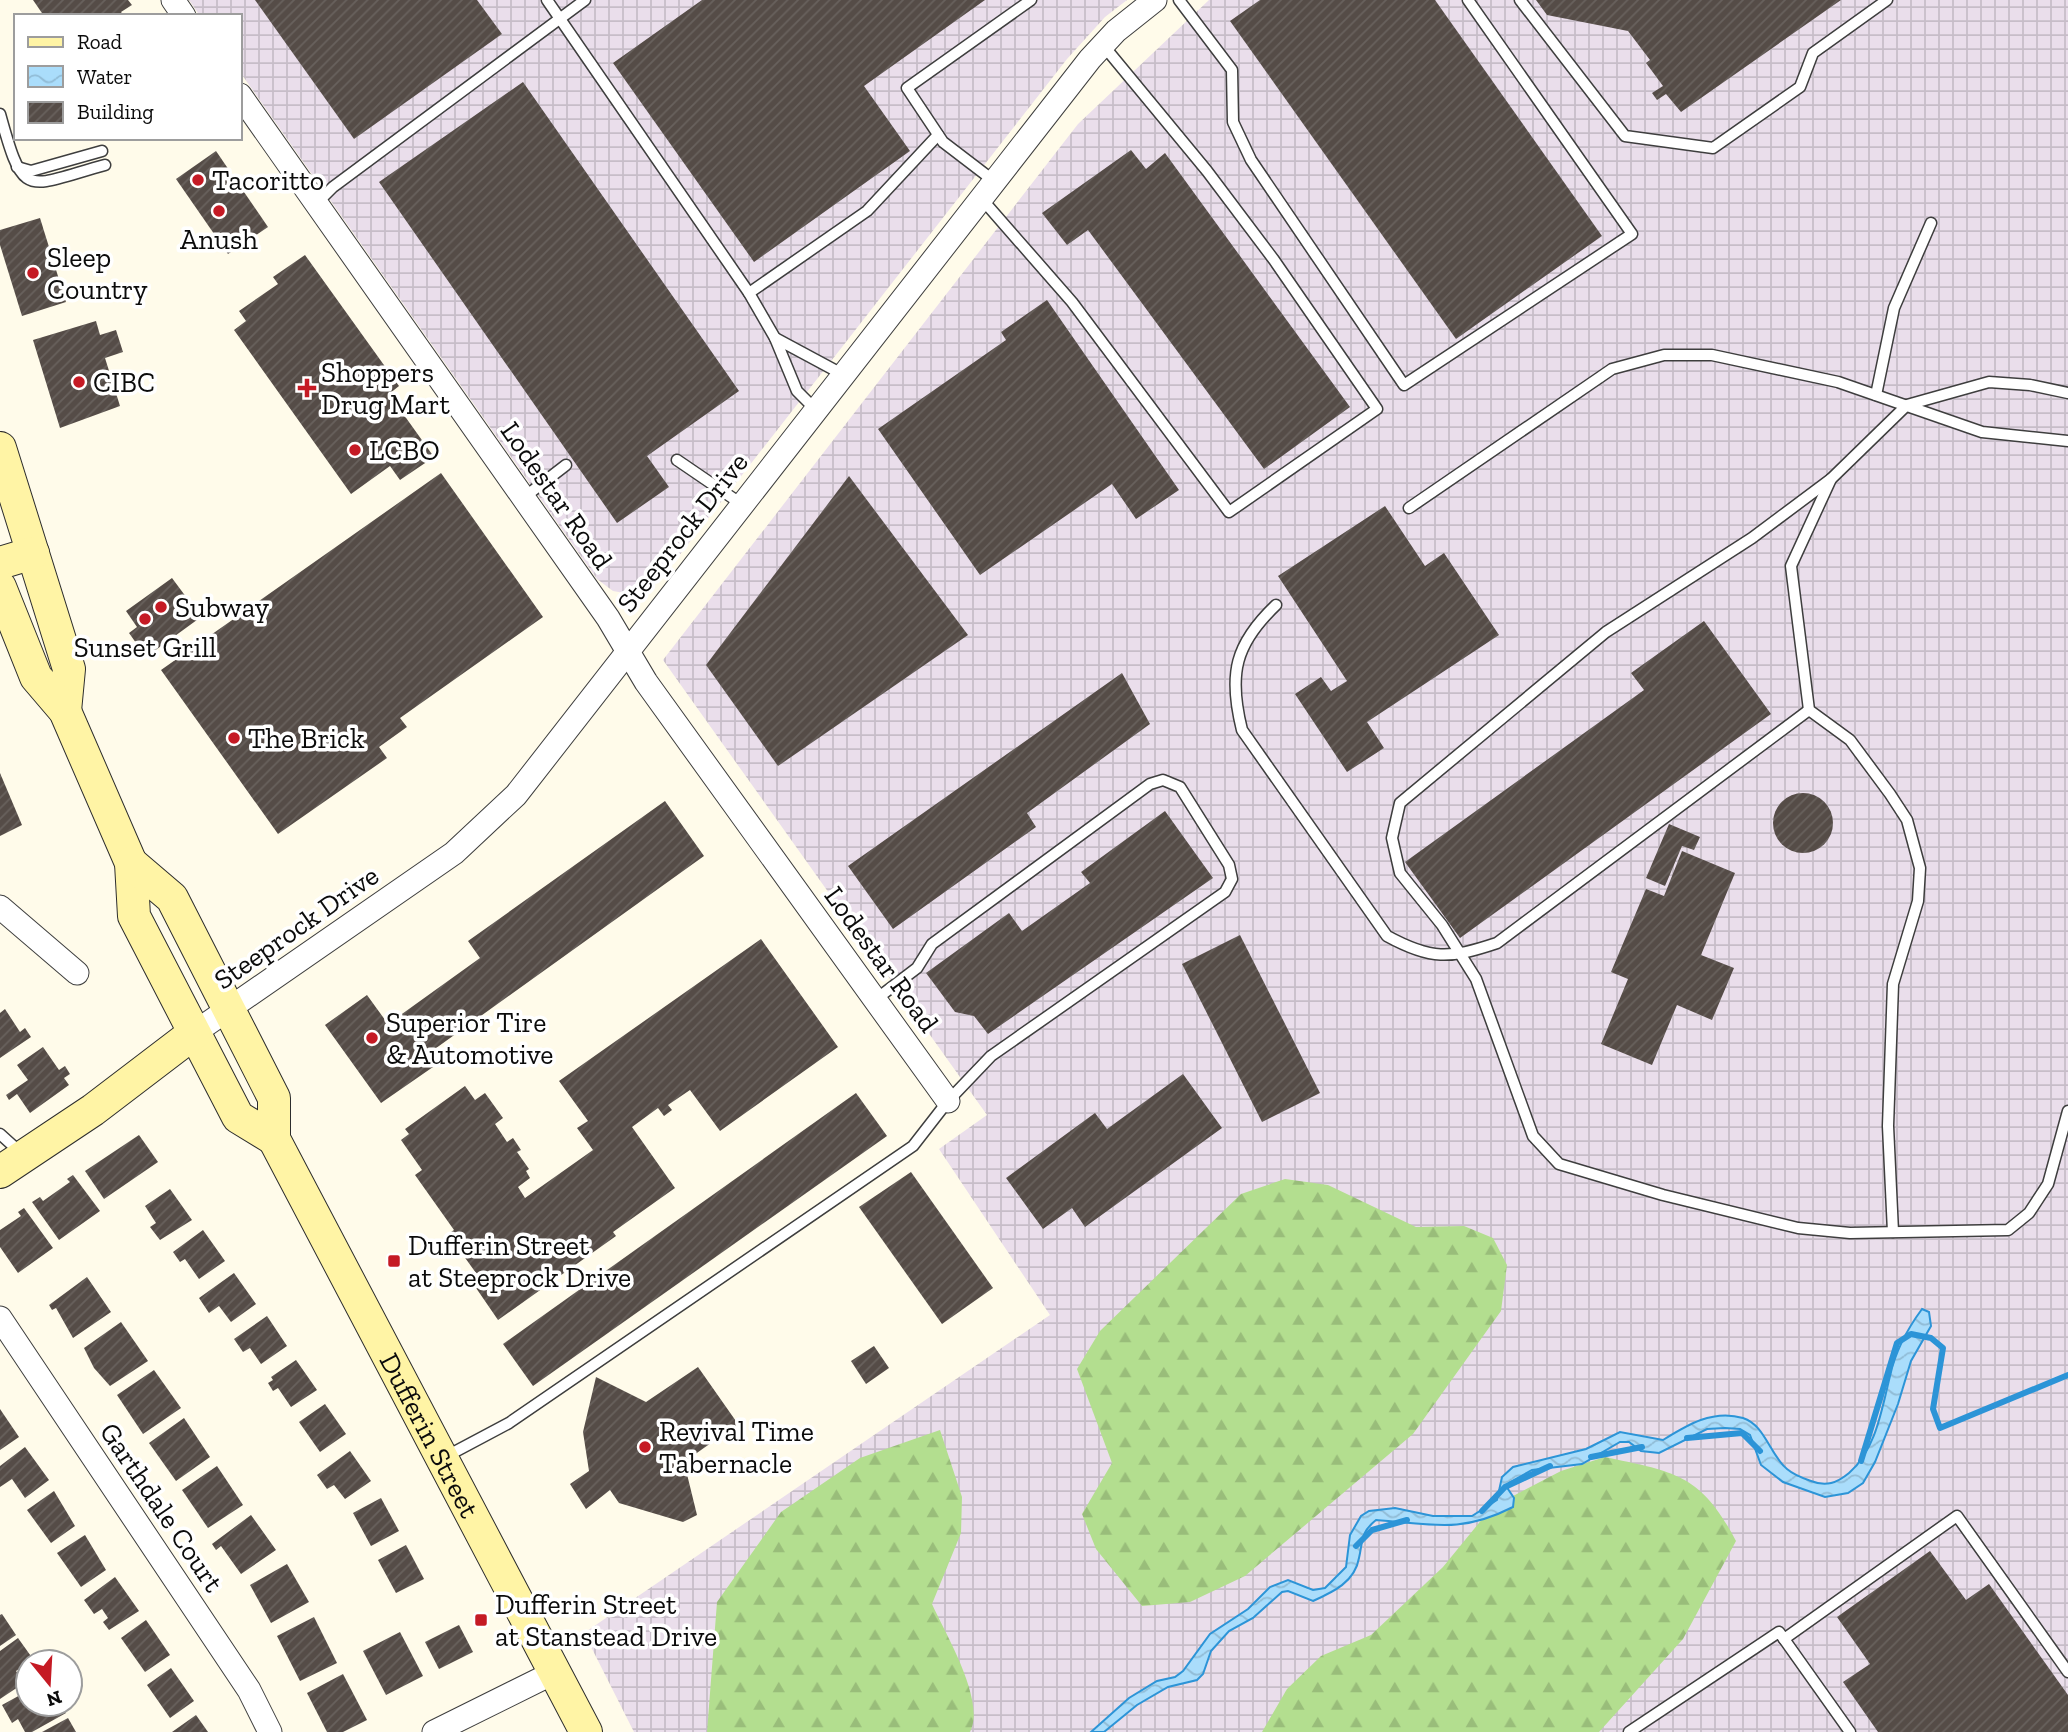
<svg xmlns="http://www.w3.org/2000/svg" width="2068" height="1732" font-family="'Zilla Slab',serif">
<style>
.industrial{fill:url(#industrial-grid)}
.forest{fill:url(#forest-firs)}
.water{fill:url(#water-waves);stroke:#2c94d7;stroke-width:2}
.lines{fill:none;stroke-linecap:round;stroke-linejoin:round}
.stream{stroke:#2c94d7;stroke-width:6}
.building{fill:url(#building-hatch)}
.lane-casing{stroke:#3e3e3e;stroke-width:13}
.street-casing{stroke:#3e3e3e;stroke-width:25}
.secondary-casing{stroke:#2d2d2d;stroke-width:34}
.lane{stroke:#fff;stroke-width:10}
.street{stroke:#fff;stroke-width:23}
.secondary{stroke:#fff4a5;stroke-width:32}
.poi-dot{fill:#c51a24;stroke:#fff;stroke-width:2.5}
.labels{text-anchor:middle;stroke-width:7;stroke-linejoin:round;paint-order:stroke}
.poi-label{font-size:28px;fill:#0b0b0b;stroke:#fff;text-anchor:start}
.street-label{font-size:28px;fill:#0b0b0b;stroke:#fff}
</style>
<defs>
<pattern id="industrial-grid" width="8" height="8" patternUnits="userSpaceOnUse" patternTransform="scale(1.75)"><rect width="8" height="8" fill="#eadeeb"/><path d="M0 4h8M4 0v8" fill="none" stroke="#c7bdc8"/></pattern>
<pattern id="forest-firs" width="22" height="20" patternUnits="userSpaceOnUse" patternTransform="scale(1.75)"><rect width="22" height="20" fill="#b3de8f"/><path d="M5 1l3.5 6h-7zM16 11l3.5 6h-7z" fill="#99bd7a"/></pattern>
<pattern id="water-waves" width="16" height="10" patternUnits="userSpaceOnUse" patternTransform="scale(1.75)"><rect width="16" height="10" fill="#aaddfb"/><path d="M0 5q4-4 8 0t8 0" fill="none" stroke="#91bcd6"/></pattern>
<pattern id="building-hatch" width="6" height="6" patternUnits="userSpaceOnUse" patternTransform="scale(1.75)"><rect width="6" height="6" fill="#554c47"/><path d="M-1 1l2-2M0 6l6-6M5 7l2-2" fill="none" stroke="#68615d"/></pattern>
</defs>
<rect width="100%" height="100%" fill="#fffbea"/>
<g class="industrial">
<path d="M189,0H1127L1105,17L1067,59L660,580L630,594L613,591L597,579L240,72V16H200Z"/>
<path d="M1209,0H2068V1732H634L584,1633L1050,1315L939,1149L987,1115L663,660L1078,124Z"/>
</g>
<g class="forest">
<path d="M1285,1179L1328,1185L1416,1227L1464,1226L1493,1238L1507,1265L1501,1311L1413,1434L1245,1576L1190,1602L1142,1606L1096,1549L1082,1514L1112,1463L1077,1369L1100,1331L1241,1194Z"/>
<path d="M940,1430L962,1497L961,1533L932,1604C946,1635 986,1701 970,1732H707L717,1602L781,1512L860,1458Z"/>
<path d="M1605,1457C1675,1472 1701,1474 1736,1541L1683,1639L1599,1732H1262L1287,1689L1321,1656L1371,1635L1443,1567L1492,1507L1561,1471Z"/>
</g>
<path class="water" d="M1922,1309L1929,1312L1931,1326L1911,1361L1898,1404L1875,1462L1863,1483L1848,1493L1825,1497L1783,1482L1761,1465L1750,1435L1740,1429L1725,1428L1707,1429L1659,1453L1641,1451L1629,1442H1620L1582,1464L1532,1470L1509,1483L1508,1489L1514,1498L1513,1507C1460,1534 1432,1524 1376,1520C1360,1533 1363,1541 1359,1558C1355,1582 1333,1592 1313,1601L1288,1591L1282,1592L1253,1618L1229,1631L1211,1651L1203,1674L1197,1680L1168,1687L1137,1705L1104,1732H1091L1129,1698L1157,1681L1175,1677L1183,1671L1210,1634L1248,1609L1270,1587L1288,1580L1313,1590L1325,1588L1346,1567L1350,1535L1361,1516L1369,1511L1395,1508L1433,1516H1472L1497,1500L1502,1477L1513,1467L1586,1449L1620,1432L1663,1440C1687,1425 1713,1409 1743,1418C1765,1425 1770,1455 1787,1469C1794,1475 1802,1478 1811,1481C1826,1487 1837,1483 1849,1473C1876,1450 1882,1408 1890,1376C1895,1353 1908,1328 1922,1309Z"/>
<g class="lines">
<g class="stream">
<path d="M1687,1438L1742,1433L1760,1451"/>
<path d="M1591,1457L1642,1447"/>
<path d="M1861,1461L1897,1343L1911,1334L1931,1338L1943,1348L1933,1409L1940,1428L2068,1375"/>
<path d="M1482,1511L1505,1487L1550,1466"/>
<path d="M1356,1546L1372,1530L1407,1520"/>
</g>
</g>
<g class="building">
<path d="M33,0H128L132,5L121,12L124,16H44Z"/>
<path d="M255,0H477L502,34L354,139Z"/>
<path d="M702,0H985L864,86L910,151L754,262L613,63Z"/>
<path d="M1260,0H1435L1602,236L1456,339L1230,21Z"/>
<path d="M1536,0H1841L1681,112L1666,94L1657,100L1652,93L1663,86L1646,63L1650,60L1628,31L1547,15Z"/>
<path d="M523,82L739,391L647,456L669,487L617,523L379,182Z"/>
<path d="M1131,150L1146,169L1165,153L1350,407L1264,469L1088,230L1067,245L1042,213Z"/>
<path d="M216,151L268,227L228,254L176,179Z"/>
<path d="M40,218L66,302L22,316L0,245V230Z"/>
<path d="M305,255L399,386L389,394L434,457L400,480L390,466L351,494L234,330L246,321L239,311L278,284L273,277Z"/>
<path d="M1047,300L1179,490L1136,519L1112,484L980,575L878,429L1006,340L1001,332Z"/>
<path d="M96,321L100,335L116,330L123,352L105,358L120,406L60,428L33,340Z"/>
<path d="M441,473L543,617L400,718L407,727L379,747L387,758L278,834L161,670Z"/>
<path d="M849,476L968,635L778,766L706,665Z"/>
<path d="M1385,506L1425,566L1444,553L1499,635L1367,722L1384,748L1347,772L1295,694L1321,677L1331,691L1347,681L1278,576Z"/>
<path d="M172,578L201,617L146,657L129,633L137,627L126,611Z"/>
<path d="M1704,621L1771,714L1460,938L1405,862L1644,690L1631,673Z"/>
<path d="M1122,673L1150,724L1027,813L1036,827L893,929L848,866Z"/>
<path d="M0,773L22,825L0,836Z"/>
<circle cx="1803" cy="823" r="30"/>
<path d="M665,801L704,856L425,1056L433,1067L381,1103L325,1025L367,995L388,1024L480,958L468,941Z"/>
<path d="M1165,811L1213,878L988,1034L974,1016L955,1012L926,973L1009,913L1022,931L1090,883L1081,872Z"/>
<path d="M1669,824L1700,837L1694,850L1682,846L1665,886L1646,878Z"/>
<path d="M1682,851L1735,873L1701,955L1734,968L1712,1020L1677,1005L1652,1065L1601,1044L1628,979L1611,972L1646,889L1664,896Z"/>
<path d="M1240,935L1320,1093L1262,1122L1182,964Z"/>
<path d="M761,939L838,1047L720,1131L690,1090L668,1105L672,1110L664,1116L658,1108L632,1127L675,1188L613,1232L616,1236L498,1320L474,1285L481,1280L448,1234L454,1230L415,1175L422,1170L401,1140L409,1134L405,1129L465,1086L475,1100L485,1093L503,1118L495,1124L507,1142L513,1138L521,1150L517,1152L529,1169L526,1171L530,1178L518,1187L525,1198L593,1150L577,1128L588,1121L559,1081Z"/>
<path d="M5,1009L20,1032L25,1028L31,1037L0,1058V1013Z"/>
<path d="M43,1047L59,1070L65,1066L70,1074L64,1078L69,1085L30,1113L17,1094L9,1100L6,1095L28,1080L17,1065Z"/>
<path d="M1183,1074L1222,1128L1085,1227L1072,1208L1043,1229L1006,1178L1095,1113L1107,1129Z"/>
<path d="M856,1093L887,1136L533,1386L503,1344Z"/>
<path d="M139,1135L158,1162L104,1199L85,1171Z"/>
<path d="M911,1172L993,1288L942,1324L859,1207Z"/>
<path d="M73,1175L100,1211L59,1240L32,1202L40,1197L43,1201L70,1182L67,1179Z"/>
<path d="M170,1189L192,1220L160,1240L150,1227L156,1223L145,1206Z"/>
<path d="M24,1208L53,1248L18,1273L0,1247V1230L21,1216L18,1212Z"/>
<path d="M203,1230L225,1261L199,1279L185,1259L180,1262L173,1252Z"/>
<path d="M234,1273L256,1304L231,1322L219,1306L209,1313L199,1298Z"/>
<path d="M87,1277L111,1312L73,1338L56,1308L52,1310L49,1305Z"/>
<path d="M267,1316L287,1346L261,1364L250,1348L243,1352L234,1339Z"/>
<path d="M121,1322L148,1361L110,1386L94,1368L84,1348Z"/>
<path d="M874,1346L889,1368L866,1384L851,1361Z"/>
<path d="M296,1360L317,1390L291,1407L278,1388L273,1391L268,1383L273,1380L271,1377Z"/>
<path d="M698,1367L738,1424L684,1462L697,1515L683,1522L619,1503L610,1490L586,1509L570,1484L589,1471L583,1432L596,1377L646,1402Z"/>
<path d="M154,1370L181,1408L143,1434L117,1395Z"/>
<path d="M325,1404L346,1434L320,1452L299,1422Z"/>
<path d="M0,1409L19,1437L0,1450Z"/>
<path d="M184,1418L210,1457L176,1481L149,1443Z"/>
<path d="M25,1447L49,1480L25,1498L12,1479L0,1487V1466Z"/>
<path d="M350,1451L371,1481L345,1499L334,1485L327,1489L317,1475Z"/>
<path d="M217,1466L243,1505L208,1528L182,1490Z"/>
<path d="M54,1491L75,1526L51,1543L27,1510Z"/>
<path d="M381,1498L399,1531L371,1546L353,1513Z"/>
<path d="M251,1515L276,1550L241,1574L221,1546L216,1550L212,1544Z"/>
<path d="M85,1535L106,1570L81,1587L57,1553Z"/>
<path d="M406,1545L424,1579L396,1593L378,1560Z"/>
<path d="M1930,1551L1966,1600L1989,1584L2068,1695V1732H1878L1843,1682L1870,1664L1837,1617Z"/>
<path d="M287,1564L309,1602L271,1623L250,1585Z"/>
<path d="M115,1577L139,1611L109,1630L103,1622L108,1618L102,1609L94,1614L84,1600Z"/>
<path d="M2,1614L16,1635L0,1646V1615Z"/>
<path d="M314,1617L337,1663L300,1681L277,1636Z"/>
<path d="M146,1620L170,1655L145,1672L121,1638Z"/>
<path d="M459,1625L473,1652L439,1669L425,1642Z"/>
<path d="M400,1632L423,1676L386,1695L363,1651Z"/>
<path d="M18,1638L33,1659L16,1671L24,1683L0,1699V1651Z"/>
<path d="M171,1668L194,1701L170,1718L147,1685Z"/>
<path d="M343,1674L367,1720L343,1732H327L307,1693Z"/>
<path d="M22,1694L28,1704H61L66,1713L32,1732H25L18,1719L12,1723L2,1705Z"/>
<path d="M196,1715L208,1732H172Z"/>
<path d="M68,1718L76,1732H42Z"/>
</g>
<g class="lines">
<g class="lane-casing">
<g id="lane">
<path d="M547,0L749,293L775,338"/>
<path d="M1179,0L1232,70L1233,122L1251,160L1404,385L1632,234L1468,0"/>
<path d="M1520,0L1625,136L1713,148L1800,87L1813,53L1887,0"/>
<path d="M0,114C24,201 25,187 105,165"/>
<path d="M17,167L31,171L102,151"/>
<path d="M994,181L943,142L907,88L1031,0"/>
<path d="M981,198L1072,302L1229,512L1377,409L1274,260L1207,171L1103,45"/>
<path d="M316,204L333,187L585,0"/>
<path d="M749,293L867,211L938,135"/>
<path d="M1876,395L1894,308L1931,223"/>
<path d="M815,409L797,391L775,338L842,374"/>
<path d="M677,460L740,503"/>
<path d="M1831,479L1752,538L1606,632L1400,803L1392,838L1400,873L1442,925L1476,979L1533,1136L1559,1164L1663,1195L1798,1228L1850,1233L2008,1230L2029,1213L2048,1184L2068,1111"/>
<path d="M522,499L566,465"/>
<path d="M1409,508L1612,369L1664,355H1712L1838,382L1982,432L2068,441"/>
<path d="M1276,605C1235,644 1228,674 1242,730L1387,936C1431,960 1449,959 1497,943L1809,710"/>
<path d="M0,1134L21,1153"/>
<path d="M1893,1232L1888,1126L1893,984L1918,901L1920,868L1907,820L1890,794L1850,740L1809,710L1791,566L1831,479L1907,405L1989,382L2030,385L2068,393"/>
<path d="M445,1457L509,1423L913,1146L948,1101L991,1056L1225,892L1232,879L1229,865L1180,787L1163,780L1150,784L932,944L917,968L875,1000"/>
<path d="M1784,1639L1957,1516L2068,1672"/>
<path d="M1629,1732L1779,1632L1850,1732"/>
</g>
</g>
<g class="street-casing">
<g id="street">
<path d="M173,0L184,16"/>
<path d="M240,95L608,618L646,682L948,1101"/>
<path d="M0,907L77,973"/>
<path d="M194,1033L454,853L516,795L1090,59L1116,31L1155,0"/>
<path d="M0,1318L249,1690L270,1732"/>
<path d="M434,1732L555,1672"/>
</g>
</g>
<g class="secondary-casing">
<g id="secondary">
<path d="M0,448L69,669L65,711"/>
<path d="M0,563L33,553"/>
<path d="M0,587L36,677L65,711L131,863L134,916L238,1117L274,1139"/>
<path id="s1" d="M131,863L172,898L274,1098V1139L586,1732"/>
<path d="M0,1172L93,1110L194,1033"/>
</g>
</g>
<use href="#lane" class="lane"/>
<use href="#street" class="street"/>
<use href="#secondary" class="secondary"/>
</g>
<g class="poi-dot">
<circle cx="198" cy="180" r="7"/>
<circle cx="219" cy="211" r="7"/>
<circle cx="33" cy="273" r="7"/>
<circle cx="79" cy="382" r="7"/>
<path d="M303.5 377.5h7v7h7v7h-7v7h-7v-7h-7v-7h7z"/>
<circle cx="355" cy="450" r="7"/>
<circle cx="161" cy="607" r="7"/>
<circle cx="145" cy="619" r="7"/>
<circle cx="234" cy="738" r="7"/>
<circle cx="372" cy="1038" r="7"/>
<rect x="387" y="1254" width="14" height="14" rx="3.5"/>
<circle cx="645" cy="1447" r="7"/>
<rect x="474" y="1613" width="14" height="14" rx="3.5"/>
</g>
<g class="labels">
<g class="poi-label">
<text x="212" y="190">Tacoritto</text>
<text x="219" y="249" text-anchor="middle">Anush</text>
<text x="47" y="267">Sleep<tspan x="47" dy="32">Country</tspan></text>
<text x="321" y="382">Shoppers<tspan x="321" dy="32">Drug Mart</tspan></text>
<text x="93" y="392">CIBC</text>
<text x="369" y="460">LCBO</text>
<text x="175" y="617">Subway</text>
<text x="145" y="657" text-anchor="middle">Sunset Grill</text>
<text x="248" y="748">The Brick</text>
<text x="386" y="1032">Superior Tire<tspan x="386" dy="32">&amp; Automotive</tspan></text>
<text x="408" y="1255">Dufferin Street<tspan x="408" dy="32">at Steeprock Drive</tspan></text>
<text x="659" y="1441">Revival Time<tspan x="659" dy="32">Tabernacle</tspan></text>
<text x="495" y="1614">Dufferin Street<tspan x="495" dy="32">at Stanstead Drive</tspan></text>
</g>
<g class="street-label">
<text transform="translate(557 495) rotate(55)" y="10">Lodestar Road</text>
<text transform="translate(682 532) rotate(-52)" y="10">Steeprock Drive</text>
<text transform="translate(296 927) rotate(-35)" y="10">Steeprock Drive</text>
<text transform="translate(882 959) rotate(54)" y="10">Lodestar Road</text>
<text dy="10" stroke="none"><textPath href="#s1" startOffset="654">Dufferin Street</textPath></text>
<text transform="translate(162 1507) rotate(56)" y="10">Garthdale Court</text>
</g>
</g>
<rect x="14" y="14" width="228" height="126" fill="#ffffff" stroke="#9d9d9d" stroke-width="2"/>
<rect x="28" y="37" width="35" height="10" fill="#fff4a5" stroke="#9d9d9d" stroke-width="2"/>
<text x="77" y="49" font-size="21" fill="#0b0b0b">Road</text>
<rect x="28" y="66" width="35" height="21" fill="url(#water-waves)" stroke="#9d9d9d" stroke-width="2"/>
<text x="77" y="84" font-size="21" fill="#0b0b0b">Water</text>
<rect x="28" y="102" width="35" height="21" fill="url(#building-hatch)" stroke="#9d9d9d" stroke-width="2"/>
<text x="77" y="119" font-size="21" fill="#0b0b0b">Building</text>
<g transform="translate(49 1683) rotate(162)"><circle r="33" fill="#ffffff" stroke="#9d9d9d" stroke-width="2"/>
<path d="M0-5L12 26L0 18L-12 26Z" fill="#c51a24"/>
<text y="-10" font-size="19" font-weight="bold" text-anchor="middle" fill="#0b0b0b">N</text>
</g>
</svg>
